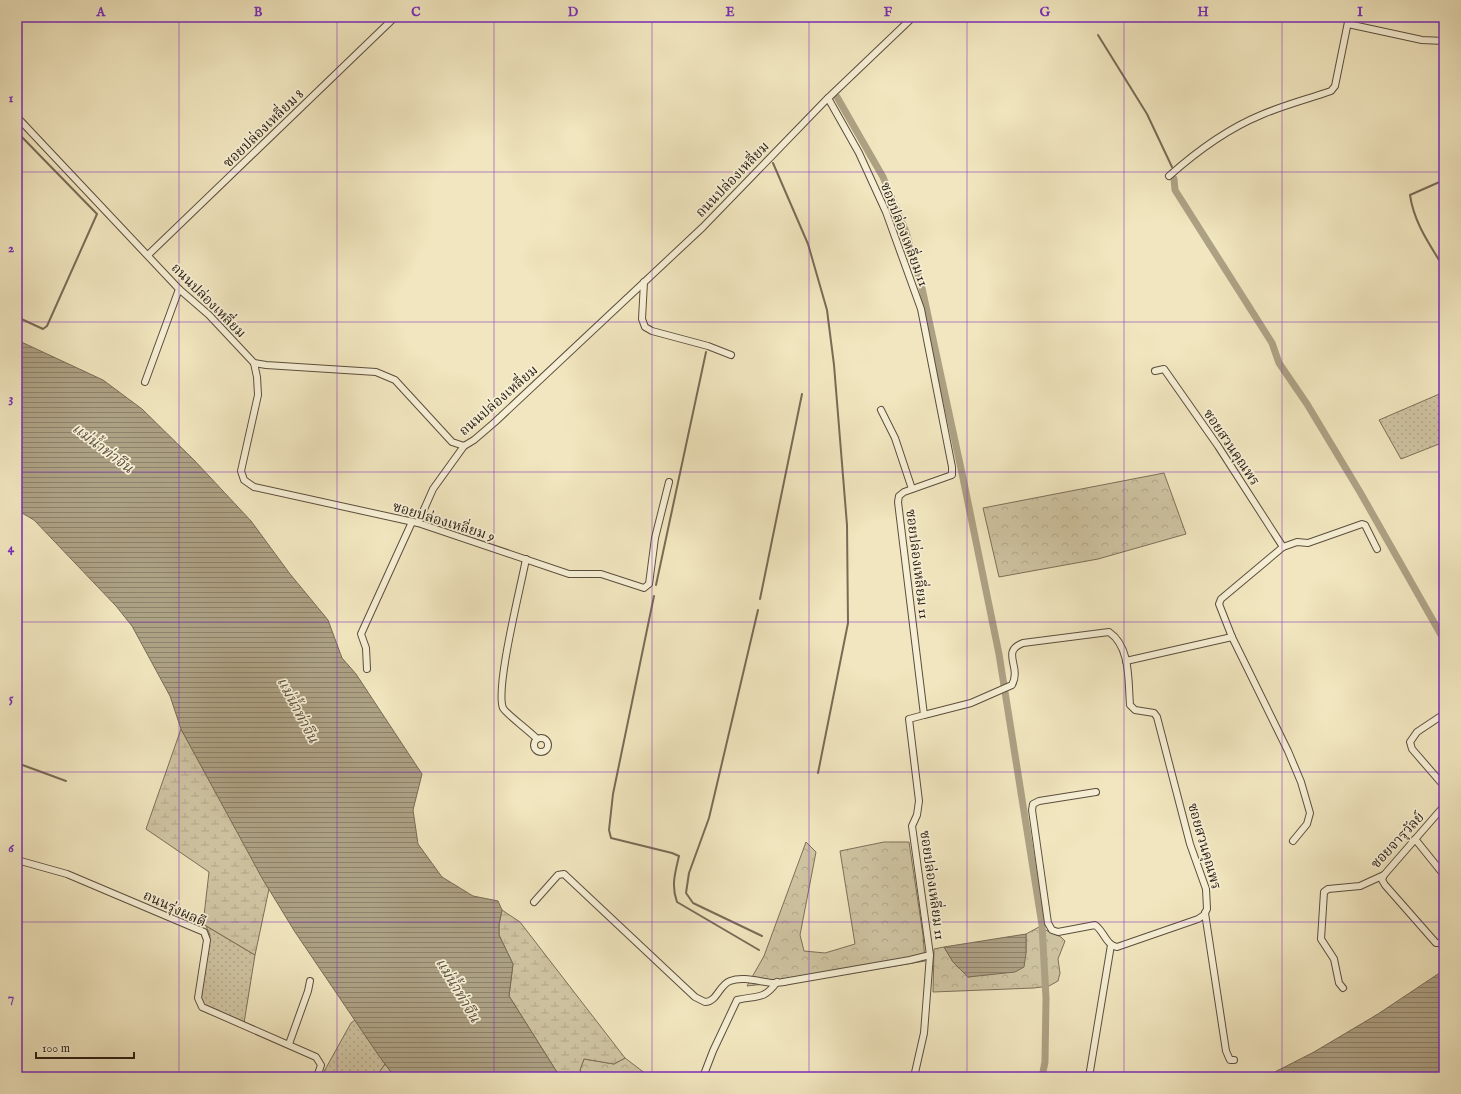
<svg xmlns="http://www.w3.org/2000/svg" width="1461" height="1094" font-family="'IM FELL English','Noto Serif Thai',serif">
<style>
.grass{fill:url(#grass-dots);stroke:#7c705a}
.forest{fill:url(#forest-crowns);stroke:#7c705a}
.wetland{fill:url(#wetland-marsh);stroke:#7c705a}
.water{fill:url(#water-rules);stroke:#786c56}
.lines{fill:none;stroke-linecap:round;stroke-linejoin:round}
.stream{stroke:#786c56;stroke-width:2}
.canal{stroke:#ada184;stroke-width:7}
.street-casing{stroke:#5b4e3d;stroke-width:8}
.street{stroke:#f6efd5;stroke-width:6}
.grid{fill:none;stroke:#7b2cbf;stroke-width:1;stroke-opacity:0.55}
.labels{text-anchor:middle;stroke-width:3.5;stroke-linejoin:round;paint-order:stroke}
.street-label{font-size:14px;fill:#291c12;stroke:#f6efd5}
.water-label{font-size:15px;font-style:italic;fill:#5e5140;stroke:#f6efd5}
.neatline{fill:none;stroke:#7b2cbf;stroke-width:1.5}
.grid-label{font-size:13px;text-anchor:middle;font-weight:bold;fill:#7b2cbf}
</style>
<defs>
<pattern id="grass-dots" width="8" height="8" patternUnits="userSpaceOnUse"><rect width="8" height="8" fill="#cfc4a2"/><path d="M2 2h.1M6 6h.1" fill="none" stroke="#b2a88a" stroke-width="1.8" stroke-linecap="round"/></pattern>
<pattern id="forest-crowns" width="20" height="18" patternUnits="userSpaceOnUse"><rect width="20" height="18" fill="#cfc4a2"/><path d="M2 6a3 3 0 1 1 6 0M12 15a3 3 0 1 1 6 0" fill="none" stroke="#b2a88a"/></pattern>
<pattern id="wetland-marsh" width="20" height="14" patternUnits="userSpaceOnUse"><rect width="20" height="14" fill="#cfc4a2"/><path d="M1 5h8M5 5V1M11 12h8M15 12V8" fill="none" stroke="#b2a88a"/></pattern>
<pattern id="water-rules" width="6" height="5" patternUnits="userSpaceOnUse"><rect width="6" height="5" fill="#ada184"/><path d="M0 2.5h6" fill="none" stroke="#8d826b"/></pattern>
</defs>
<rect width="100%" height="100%" fill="#f1e6bf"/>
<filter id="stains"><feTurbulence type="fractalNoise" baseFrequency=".005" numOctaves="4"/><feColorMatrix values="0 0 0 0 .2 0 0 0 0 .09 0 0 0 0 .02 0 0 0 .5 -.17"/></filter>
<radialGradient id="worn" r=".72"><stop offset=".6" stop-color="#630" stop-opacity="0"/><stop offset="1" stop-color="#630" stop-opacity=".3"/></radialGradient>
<g class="grass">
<path d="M1444,392V442L1401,459L1379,420Z"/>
<path d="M206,926L255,955L244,1023L205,1007L200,998L210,935Z"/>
<path d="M355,1020L385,1064L376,1077H321L351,1023Z"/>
</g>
<g class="forest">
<path d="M1164,473L1186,534L1098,559L999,577L983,508Z"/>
<path d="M806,842L816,852L800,935L804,951L825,953L855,944L840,851L884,842H909L923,935L925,961L835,976L747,986L764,956Z"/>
<path d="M1039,927L1061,937L1065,941L1058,959L1060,973L1058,981L1049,986L1034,988L933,992L934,949L944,947L953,962L969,977L980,975L1026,953V934Z"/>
<path d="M625,1058L650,1077H583L580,1070L584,1059L614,1064Z"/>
<path d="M385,1064L395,1077H376Z"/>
</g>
<g class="wetland">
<path d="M181,729L269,889L255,955L203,924L209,872L146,829Z"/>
<path d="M502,910L520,922L625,1058L614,1064L584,1059L580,1070L583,1077H560L509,996L513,964L499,935V924Z"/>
</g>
<g class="water">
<path d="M17,340L103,380L142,409L194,460L251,521L290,574L328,620L342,658L356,674L422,774L413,810L418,844L442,877L473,896L498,901L502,910L499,924V935L513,964L509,996L560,1077H395L379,1056L295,932L262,878L181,729L170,696L132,626L116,606L34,520L17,510Z"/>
<path d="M1026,934V953L1024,967L1015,972L968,977L953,962L944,947Z"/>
<path d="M1444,970V1077H1265L1314,1052L1378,1014Z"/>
</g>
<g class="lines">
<g class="stream">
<path d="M1098,35L1147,114L1172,167"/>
<path d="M17,132L97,214L47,326L43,329L17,317"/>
<path d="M773,163L808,244L827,310L834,365L847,525L848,623L818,773"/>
<path d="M1444,180L1410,195C1414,223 1430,245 1444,268"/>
<path d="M656,585L706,352"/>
<path d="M654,596L613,794L609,830L611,838L672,853L679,856C675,873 671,886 677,902L759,950"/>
<path d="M760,599L802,394"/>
<path d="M758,610L709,818L689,873L686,893L693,903L762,936"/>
<path d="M17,763L66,781"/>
</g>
<g class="canal">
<path d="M837,97L883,177L906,232L922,288L963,478L999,654L1042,925L1046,998L1045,1062L1042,1077"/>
<path d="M1174,179L1175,190L1272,343L1279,363L1307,404L1360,492L1444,640"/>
</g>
<g class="street-casing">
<g id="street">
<path d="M1348,24L1422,40L1444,41"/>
<path d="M828,98L859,153L886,212L921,309L952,467V475L904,492L899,496L898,502L924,715L909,719L919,801L917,815L912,826L930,955L924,1033L914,1077"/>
<path d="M17,117L179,289L209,315L254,363L266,365L376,372L395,380L452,442L464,446L474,440L495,422L703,227L825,101L913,17"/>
<path d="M1169,176C1196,152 1227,129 1261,115C1284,105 1308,99 1331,91L1335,86L1349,17"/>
<path d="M148,255L395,17"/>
<path d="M644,282L642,319L645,327L652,331L708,346L731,355"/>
<path d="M254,363L257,377L258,395L241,471L244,480L254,487L418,523L569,574H601L644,588L649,584L655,538L669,482"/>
<path d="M1155,371L1164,369L1218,446L1283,547"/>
<path d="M145,382L179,289"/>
<path d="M881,410L895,438L912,489"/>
<path d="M418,523L433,489L464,446"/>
<path d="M17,527V551"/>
<path d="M526,559C521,586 495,688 503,708C506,714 530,731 537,739"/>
<path d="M1126,661L1232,637"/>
<path d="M367,669L366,648L361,634L412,522"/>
<path d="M1444,714L1417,732L1410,742L1412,749L1444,786"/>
<path d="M924,715L971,703L1012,685C1022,666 1000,652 1023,643L1109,632C1131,647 1128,681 1130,705L1135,710L1154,713L1157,717L1190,844L1206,889L1207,909L1204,915L1198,919L1117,947C1106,945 1104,931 1095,925L1058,932L1052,930L1048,923L1032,810L1033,804L1039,801L1096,792"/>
<circle cx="541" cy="745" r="7"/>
<path d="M1415,839L1444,875"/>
<path d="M1293,841L1307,824L1310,813L1301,782L1288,751L1232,637L1219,604L1221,599L1283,547L1297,542L1308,543L1362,524L1365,525L1377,549"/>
<path d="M17,860L67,874L204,932L207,940L198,998L202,1007L316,1057L321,1065L317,1077"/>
<path d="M1384,875L1382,880L1385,885L1436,943H1444"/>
<path d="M534,902L558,875L564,874L695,997L705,1002C717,1002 719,985 730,981C743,976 760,982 773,983C778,983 784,982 789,981L910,960L930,955"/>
<path d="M1205,913L1226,1051L1230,1060H1234"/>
<path d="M1343,988L1339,983L1334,959L1321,939L1324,892L1328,889L1360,886L1384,875L1444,806"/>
<path d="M289,1044L308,991L310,981"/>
<path d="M703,1077L713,1051L737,1000C757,995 763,1001 777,982"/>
<path d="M1089,1077L1111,945"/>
</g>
</g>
<use href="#street" class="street"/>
</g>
<path class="grid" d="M179,17V1077M337,17V1077M494,17V1077M652,17V1077M809,17V1077M967,17V1077M1124,17V1077M1282,17V1077M17,172H1444M17,322H1444M17,472H1444M17,622H1444M17,772H1444M17,922H1444"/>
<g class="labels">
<g class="street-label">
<text transform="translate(263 128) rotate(-44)" y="5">ซอยปล่องเหลี่ยม 8</text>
<text transform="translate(732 179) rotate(-46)" y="5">ถนนปล่องเหลี่ยม</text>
<text transform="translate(905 234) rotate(69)" y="5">ซอยปล่องเหลี่ยม 11</text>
<text transform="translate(209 300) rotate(45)" y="5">ถนนปล่องเหลี่ยม</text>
<text transform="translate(498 400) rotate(-41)" y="5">ถนนปล่องเหลี่ยม</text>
<text transform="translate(1232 447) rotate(56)" y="5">ซอยสวนคุณพร</text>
<text transform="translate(444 521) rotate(17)" y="5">ซอยปล่องเหลี่ยม 9</text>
<text transform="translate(918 564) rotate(83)" y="5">ซอยปล่องเหลี่ยม 11</text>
<text transform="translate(1397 840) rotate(-47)" y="5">ซอยจารุวัลย์</text>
<text transform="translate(1205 846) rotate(74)" y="5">ซอยสวนคุณพร</text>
<text transform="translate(933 885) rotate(82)" y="5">ซอยปล่องเหลี่ยม 11</text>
<text transform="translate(175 908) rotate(25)" y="5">ถนนรุ่งผลดี</text>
</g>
<g class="water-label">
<text transform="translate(103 448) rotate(37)" y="5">แม่น้ำท่าจีน</text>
<text transform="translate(298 710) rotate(62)" y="5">แม่น้ำท่าจีน</text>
<text transform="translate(458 990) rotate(59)" y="5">แม่น้ำท่าจีน</text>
</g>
</g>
<rect width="1461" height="1094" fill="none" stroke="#f1e6bf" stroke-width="44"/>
<path d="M36 1052v6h98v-6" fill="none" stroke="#291c12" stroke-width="2"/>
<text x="42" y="1052" font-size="12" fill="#291c12" stroke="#f6efd5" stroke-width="3" paint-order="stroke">100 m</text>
<rect x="22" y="22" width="1417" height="1050" class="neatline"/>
<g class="grid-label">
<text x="101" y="16">A</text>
<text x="258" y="16">B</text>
<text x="416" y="16">C</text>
<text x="573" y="16">D</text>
<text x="730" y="16">E</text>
<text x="888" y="16">F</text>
<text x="1045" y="16">G</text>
<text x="1203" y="16">H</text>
<text x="1360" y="16">I</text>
<text x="11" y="102">1</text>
<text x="11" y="252">2</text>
<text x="11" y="402">3</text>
<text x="11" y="552">4</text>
<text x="11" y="702">5</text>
<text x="11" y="852">6</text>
<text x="11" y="1002">7</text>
</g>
<rect width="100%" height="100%" filter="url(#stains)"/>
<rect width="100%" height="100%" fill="url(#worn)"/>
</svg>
